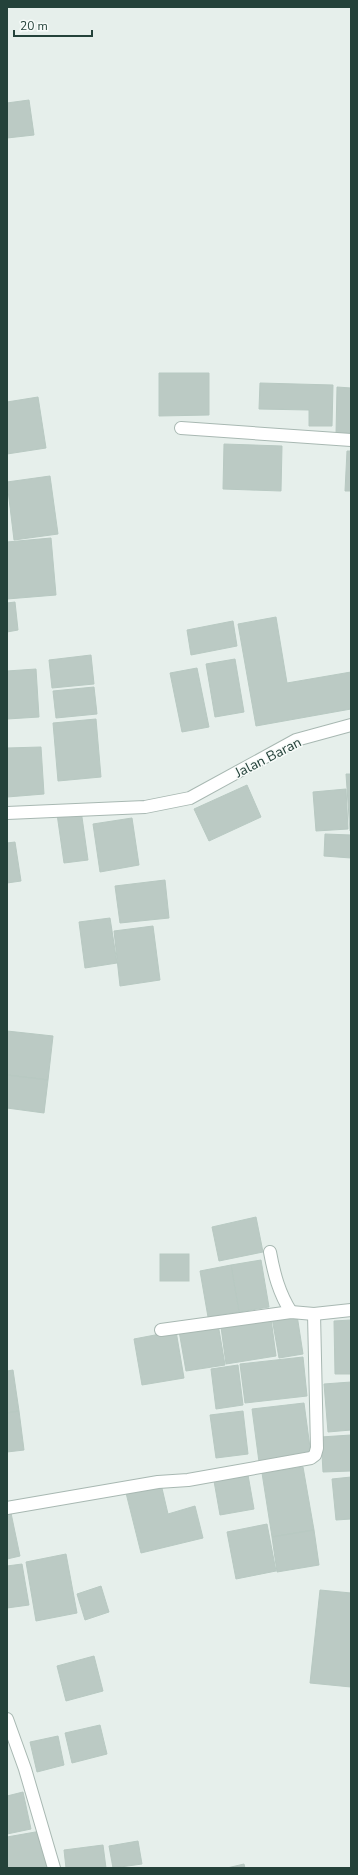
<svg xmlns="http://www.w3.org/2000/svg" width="358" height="1875" font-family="'Nunito Sans',sans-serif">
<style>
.building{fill:#bbcac4;stroke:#b8c9c2}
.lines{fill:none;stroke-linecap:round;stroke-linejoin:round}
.street-casing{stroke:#a8b8b2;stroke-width:14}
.street{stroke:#fff;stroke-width:12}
.labels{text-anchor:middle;stroke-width:3;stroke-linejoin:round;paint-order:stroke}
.street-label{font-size:14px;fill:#24423a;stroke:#f7fbf9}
</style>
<rect width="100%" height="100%" fill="#e6efeb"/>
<g class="building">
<path d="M29,100L34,135L7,138V103Z"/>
<path d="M159,373H209V415L159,416Z"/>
<path d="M260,383L333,385L332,426H309V410L259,409Z"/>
<path d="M337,387L351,388V435L336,434Z"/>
<path d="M38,397L46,448L7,454V402Z"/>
<path d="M224,444L282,446L281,491L223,489Z"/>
<path d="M347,451H351V491H345Z"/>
<path d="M50,476L58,534L14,540L7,482Z"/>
<path d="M51,538L56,595L7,599V542Z"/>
<path d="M15,602L18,630L7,632V603Z"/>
<path d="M276,617L287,683L351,672V709L256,726L238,624Z"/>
<path d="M233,621L237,646L191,655L187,630Z"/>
<path d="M91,655L94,684L52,688L49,660Z"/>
<path d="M235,659L244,712L215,717L206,664Z"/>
<path d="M197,668L209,727L182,732L170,673Z"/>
<path d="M36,669L39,717L7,719V671Z"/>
<path d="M94,687L97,714L56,718L53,691Z"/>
<path d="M96,719L101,777L58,781L53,723Z"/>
<path d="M41,747L44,794L7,797V748Z"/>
<path d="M346,774H351V831H350Z"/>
<path d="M247,785L261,817L209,841L194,809Z"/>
<path d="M346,789L348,829L316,831L313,792Z"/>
<path d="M81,810L88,860L64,863L57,814Z"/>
<path d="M132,818L139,865L100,872L93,824Z"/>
<path d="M325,834L351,835V858L324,856Z"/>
<path d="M15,842L21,881L7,883V843Z"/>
<path d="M165,880L169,918L120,923L115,886Z"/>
<path d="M110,918L117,963L85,968L79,922Z"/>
<path d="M153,926L160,980L120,986L114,931Z"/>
<path d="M7,1031L53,1036L48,1080L7,1075Z"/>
<path d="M7,1075L48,1080L44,1113L7,1108Z"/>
<path d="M256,1217L263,1252L219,1261L212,1227Z"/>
<rect x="160" y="1254" width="29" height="27"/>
<path d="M261,1260L269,1307L239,1312L231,1265Z"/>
<path d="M231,1265L239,1312L208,1317L200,1271Z"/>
<path d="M297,1315L303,1354L279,1358L272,1318Z"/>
<path d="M271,1319L276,1356L226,1364L221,1327Z"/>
<path d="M351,1320V1374H335L334,1321Z"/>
<path d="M218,1324L225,1365L186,1371L179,1331Z"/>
<path d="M176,1331L184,1378L142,1385L134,1339Z"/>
<path d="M303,1357L307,1396L245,1403L240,1364Z"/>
<path d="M238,1365L243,1405L216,1409L211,1369Z"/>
<path d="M13,1370L19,1411L7,1413V1371Z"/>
<path d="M351,1382V1430L328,1432L324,1384Z"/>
<path d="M304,1403L311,1455L259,1462L252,1409Z"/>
<path d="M19,1411L24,1450L7,1452V1413Z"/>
<path d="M243,1411L248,1454L216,1458L210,1415Z"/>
<path d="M351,1435V1471L323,1472L321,1437Z"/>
<path d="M303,1467L314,1530L272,1537L262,1473Z"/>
<path d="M248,1475L254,1509L220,1515L214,1481Z"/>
<path d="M351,1477V1519L336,1520L332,1479Z"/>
<path d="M161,1484L168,1514L195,1506L203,1538L141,1553L126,1493Z"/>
<path d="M11,1513L20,1556L7,1559V1514Z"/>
<path d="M267,1524L276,1571L236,1579L227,1532Z"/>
<path d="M314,1530L319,1565L277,1572L272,1537Z"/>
<path d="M66,1554L77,1613L36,1621L26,1562Z"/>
<path d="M22,1564L29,1605L7,1608V1566Z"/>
<path d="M101,1586L109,1612L85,1620L77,1594Z"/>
<path d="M320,1590L351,1593V1687L310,1683Z"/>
<path d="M94,1656L103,1691L66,1701L57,1666Z"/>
<path d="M100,1725L107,1754L72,1763L65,1733Z"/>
<path d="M58,1736L64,1765L37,1772L30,1742Z"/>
<path d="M23,1792L31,1829L7,1834V1796Z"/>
<path d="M41,1831L47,1868H7V1837Z"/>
<path d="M138,1841L142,1864L113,1868L109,1846Z"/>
<path d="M103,1845L106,1868H66L64,1850Z"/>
<path d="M244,1864L245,1868H227Z"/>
</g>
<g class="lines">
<g class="street-casing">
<g id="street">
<path d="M181,428L351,440"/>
<path d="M7,813L145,807L190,798L296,740L351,725"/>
<path d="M270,1252C274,1274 279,1293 291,1312"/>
<path d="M161,1330L291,1312L314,1314L351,1310"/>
<path d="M7,1508L158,1482L188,1480L311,1458L315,1455L317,1448L314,1314"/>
<path d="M7,1719L25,1769L54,1868"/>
</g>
</g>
<use href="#street" class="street"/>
</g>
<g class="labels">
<g class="street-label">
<text transform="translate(268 757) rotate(-27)" y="5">Jalan Baran</text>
</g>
</g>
<rect width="358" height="1875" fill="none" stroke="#24423a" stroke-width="16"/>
<path d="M14 30v6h78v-6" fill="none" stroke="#24423a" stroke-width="2"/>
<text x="20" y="30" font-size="12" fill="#24423a" stroke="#f7fbf9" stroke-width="3" paint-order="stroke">20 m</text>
</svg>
